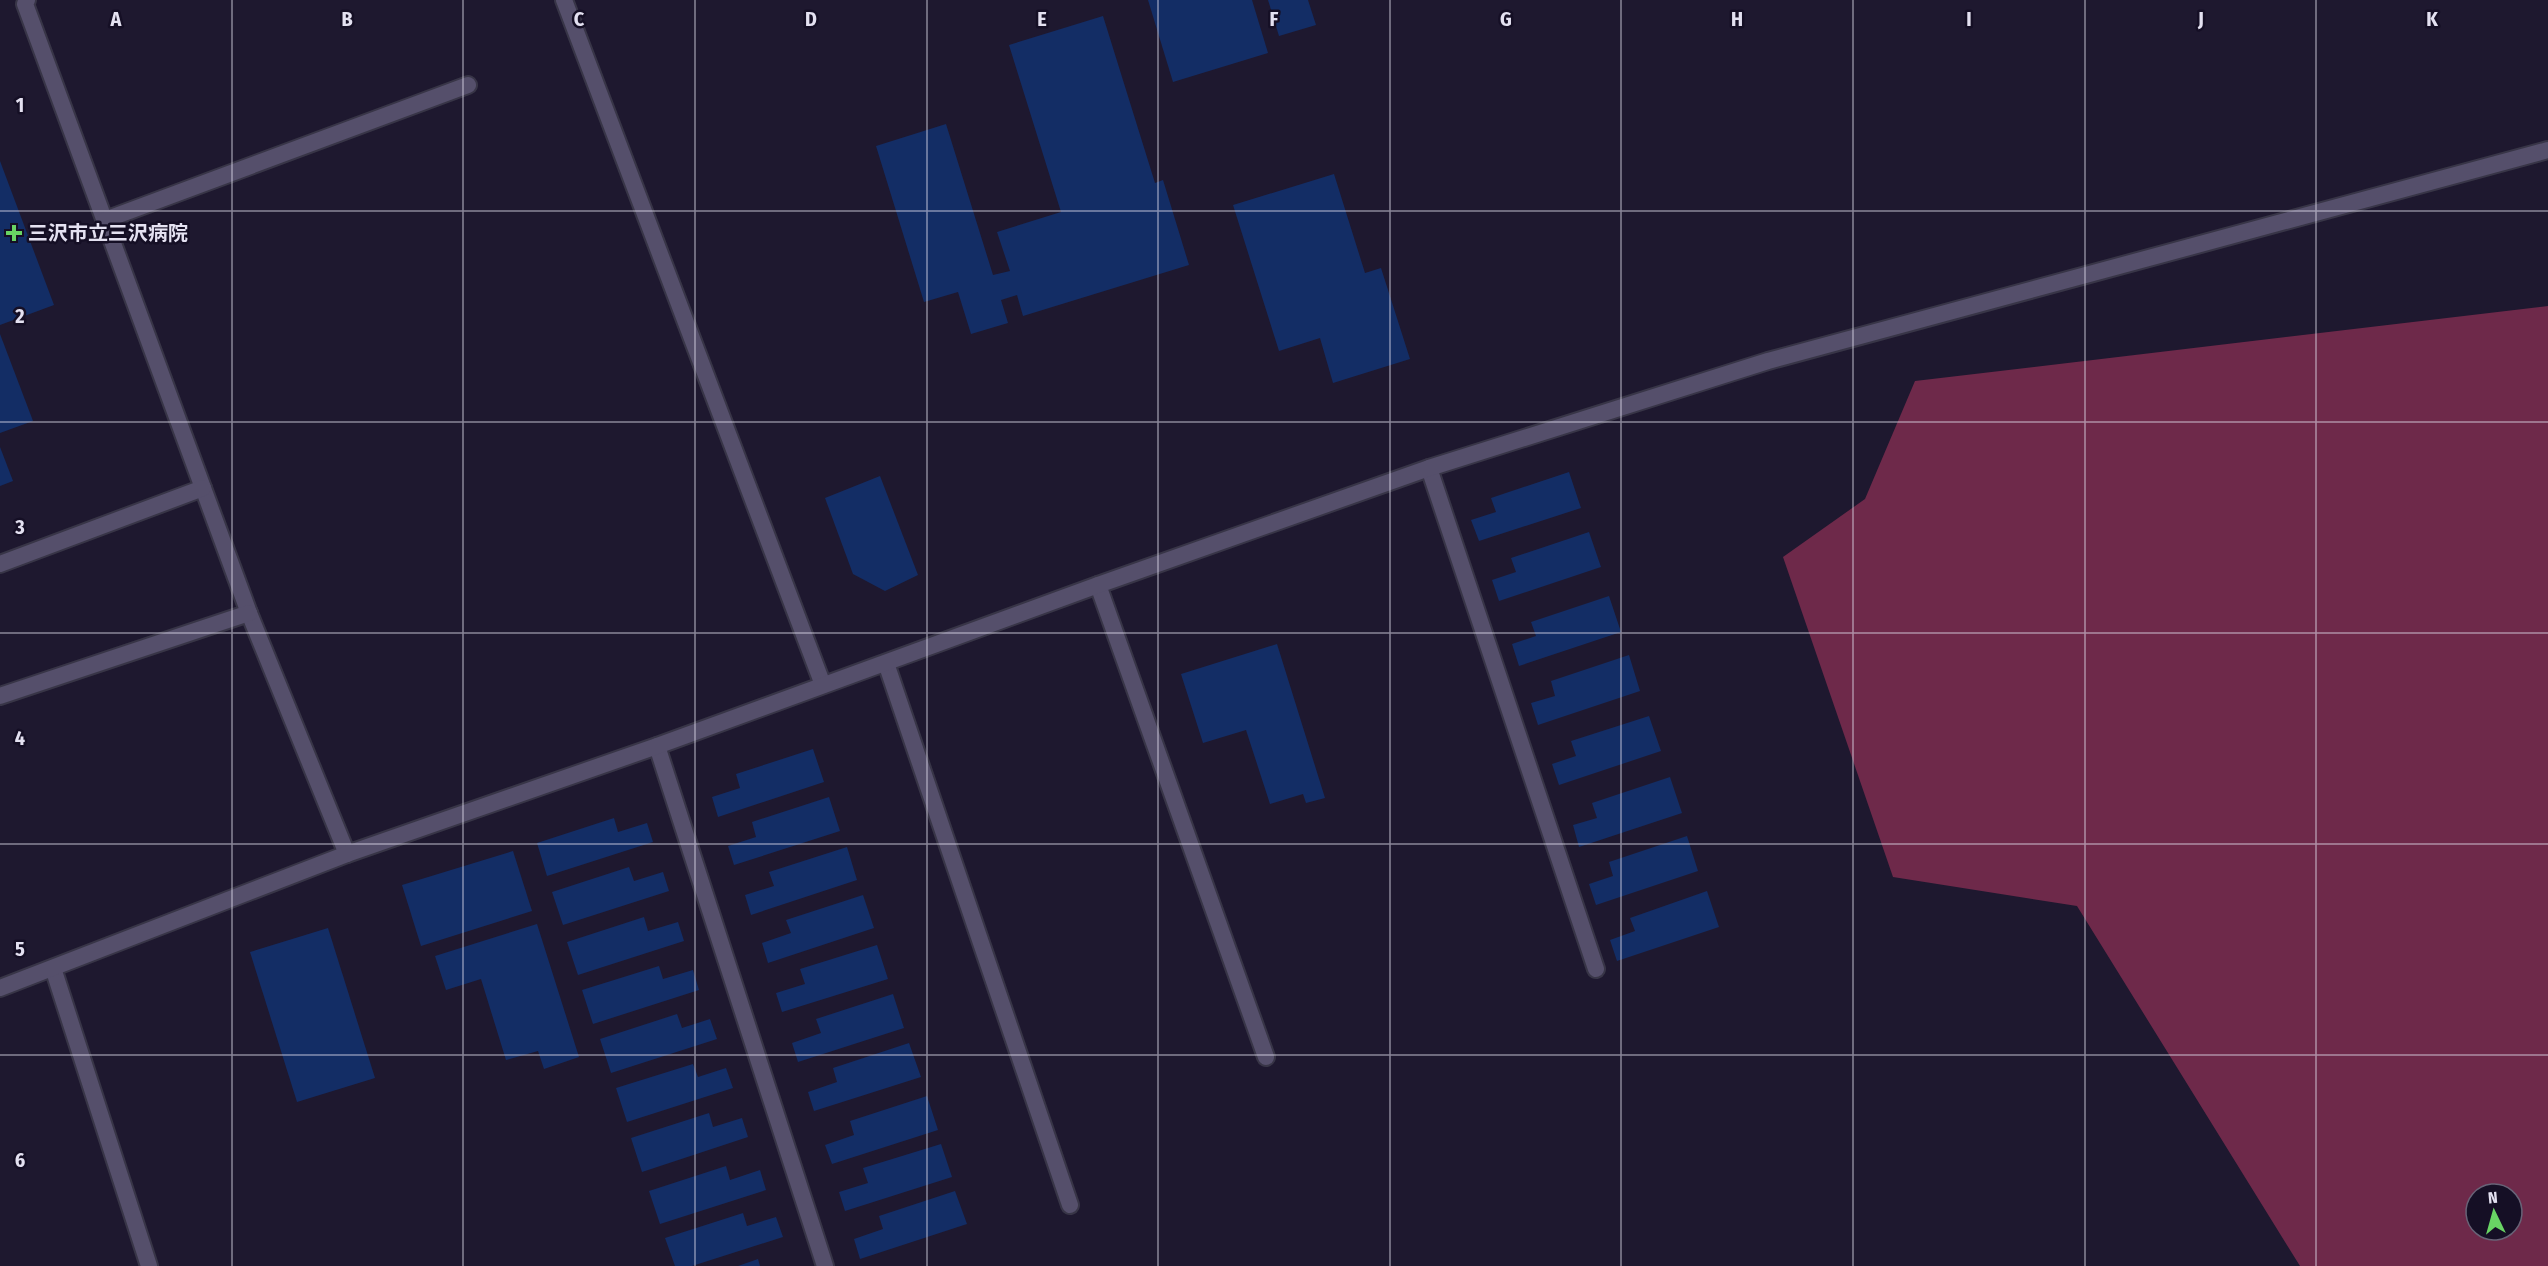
<svg xmlns="http://www.w3.org/2000/svg" width="2548" height="1266" viewBox="0 0 2548 1266" font-family="'Fira Sans Condensed','Noto Sans JP',sans-serif">
  <rect width="100%" height="100%" fill="#1e182f"/>
  <!-- forest -->
  <path fill="#6e294a" fill-rule="evenodd" d="M2548 306V1266H2300L2077 906 1893 877 1783 557 1865 499 1915 381ZM2476 1194H2512V1230H2476Z"/>
  <!-- building -->
  <g fill="#132d65">
    <polygon points="1148,0 1252,0 1268,53 1173,82"/>
    <polygon points="1268,0 1308,0 1316,25 1279,36"/>
    <polygon points="1103,16 1155,183 1163,180 1189,265 1023,316 1017,295 1001,300 1008,323 971,334 958,292 924,302 876,146 946,124 993,275 1010,271 997,232 1061,212 1009,45"/>
    <polygon points="0,161 54,305 0,325"/>
    <polygon points="1334,174 1365,273 1381,268 1410,359 1333,383 1320,338 1279,351 1233,205"/>
    <polygon points="0,334 33,421 0,433"/>
    <polygon points="0,447 13,481 0,486"/>
    <polygon points="1569,472 1581,508 1479,541 1471,520 1496,512 1491,498"/>
    <polygon points="880,476 918,575 885,591 853,574 825,498"/>
    <polygon points="1589,532 1601,567 1499,601 1492,580 1516,572 1511,558"/>
    <polygon points="1609,596 1621,632 1519,666 1512,644 1536,636 1531,622"/>
    <polygon points="1277,644 1325,798 1306,803 1303,794 1270,804 1246,730 1203,743 1181,674"/>
    <polygon points="1629,655 1640,691 1538,725 1531,703 1555,696 1551,681"/>
    <polygon points="1649,716 1661,751 1559,785 1552,764 1576,756 1571,741"/>
    <polygon points="813,749 824,782 718,817 712,797 740,788 736,774"/>
    <polygon points="1670,777 1682,813 1579,847 1573,825 1597,818 1592,803"/>
    <polygon points="829,797 840,831 734,865 728,846 756,837 752,822"/>
    <polygon points="614,818 618,832 647,823 653,842 547,876 537,843"/>
    <polygon points="1687,836 1698,871 1596,905 1589,884 1613,876 1609,862"/>
    <polygon points="847,847 857,880 751,915 745,895 774,886 769,872"/>
    <polygon points="513,851 532,911 421,946 402,885"/>
    <polygon points="629,867 634,881 663,872 669,891 563,925 552,892"/>
    <polygon points="1707,891 1719,927 1617,961 1610,940 1635,931 1630,918"/>
    <polygon points="863,895 874,928 768,963 762,943 791,933 786,920"/>
    <polygon points="644,917 648,931 678,922 684,941 578,975 567,942"/>
    <polygon points="537,924 579,1057 544,1069 538,1051 506,1060 481,979 446,990 435,956"/>
    <polygon points="328,928 375,1078 297,1102 250,952"/>
    <polygon points="877,945 888,979 782,1012 776,993 805,984 800,969"/>
    <polygon points="659,966 663,979 693,970 699,990 593,1024 582,990"/>
    <polygon points="893,994 904,1028 798,1062 792,1043 821,1033 816,1019"/>
    <polygon points="677,1014 682,1028 710,1019 717,1039 611,1073 600,1039"/>
    <polygon points="909,1043 921,1077 814,1111 808,1092 837,1082 833,1068"/>
    <polygon points="693,1064 698,1077 726,1068 733,1088 627,1122 616,1088"/>
    <polygon points="927,1096 938,1130 832,1164 825,1145 854,1135 850,1121"/>
    <polygon points="709,1113 713,1127 742,1118 748,1137 642,1172 631,1138"/>
    <polygon points="941,1144 952,1177 845,1211 839,1192 868,1183 863,1168"/>
    <polygon points="726,1166 730,1180 760,1170 766,1190 660,1224 649,1191"/>
    <polygon points="955,1191 967,1224 860,1259 854,1239 883,1229 879,1216"/>
    <polygon points="743,1213 747,1226 776,1217 783,1237 692,1266 675,1266 665,1238"/>
    <polygon points="758,1259 760,1266 738,1266"/>
  </g>
  <g fill="none" stroke-linecap="round" stroke-linejoin="round">
    <defs>
      <g id="service">
        <polyline points="27,0 25,4 249,613 347,854"/>
        <polyline points="105,220 468,85"/>
        <polyline points="0,564 203,488"/>
        <polyline points="0,696 249,613"/>
      </g>
      <g id="minor">
        <polyline points="1429,468 1596,969"/>
        <polyline points="1098,585 1266,1057"/>
        <polyline points="886,663 1070,1205"/>
        <polyline points="657,746 825,1266"/>
        <polyline points="53,968 149,1266"/>
      </g>
      <g id="tertiary">
        <polyline points="564,0 823,685"/>
        <polyline points="0,988 347,854 657,746 1098,585 1429,468 1768,361 2548,150"/>
      </g>
    </defs>
    <!-- service casing -->
    <use href="#service" stroke="#383547" stroke-width="20"/>
    <!-- minor casing -->
    <use href="#minor" stroke="#383547" stroke-width="20"/>
    <!-- tertiary casing -->
    <use href="#tertiary" stroke="#383547" stroke-width="20"/>
    <!-- service -->
    <use href="#service" stroke="#554f6b" stroke-width="16"/>
    <!-- minor -->
    <use href="#minor" stroke="#554f6b" stroke-width="16"/>
    <!-- tertiary -->
    <use href="#tertiary" stroke="#554f6b" stroke-width="16"/>
  </g>
  <!-- grid -->
  <path fill="none" stroke="#e4e1f1" stroke-width="1.5" stroke-opacity="0.55" d="M232 0V1266M463 0V1266M695 0V1266M927 0V1266M1158 0V1266M1390 0V1266M1621 0V1266M1853 0V1266M2085 0V1266M2316 0V1266M0 211H2548M0 422H2548M0 633H2548M0 844H2548M0 1055H2548"/>
  <!-- markers -->
  <path fill="#69d464" stroke="#150f25" stroke-width="2" d="M11 224h6v6h6v6h-6v6h-6v-6h-6v-6h6z"/>
  <g text-anchor="middle" dominant-baseline="central" stroke-width="5" stroke-linejoin="round" paint-order="stroke">
    <!-- poi labels -->
    <g font-size="20" font-weight="bold" fill="#e4e1f1" stroke="#150f25" text-anchor="start">
      <text x="28" y="233">三沢市立三沢病院</text>
    </g>
  </g>
  <g font-size="20" text-anchor="middle" font-weight="bold" fill="#e4e1f1" stroke="#150f25" stroke-width="5" stroke-linejoin="round" paint-order="stroke">
    <text x="116" y="26">A</text>
    <text x="347" y="26">B</text>
    <text x="579" y="26">C</text>
    <text x="811" y="26">D</text>
    <text x="1042" y="26">E</text>
    <text x="1274" y="26">F</text>
    <text x="1506" y="26">G</text>
    <text x="1737" y="26">H</text>
    <text x="1969" y="26">I</text>
    <text x="2201" y="26">J</text>
    <text x="2432" y="26">K</text>
    <text x="20" y="112">1</text>
    <text x="20" y="323">2</text>
    <text x="20" y="534">3</text>
    <text x="20" y="745">4</text>
    <text x="20" y="956">5</text>
    <text x="20" y="1167">6</text>
  </g>
  <!-- north arrow -->
  <g transform="translate(2494 1212) rotate(355)"><circle r="28" fill="#150f25" stroke="#686377" stroke-width="1.5"/>
  <path d="M0-4.5L10 22L0 15L-10 22Z" fill="#69d464"/>
  <text y="-9" font-size="16" font-weight="bold" text-anchor="middle" fill="#e4e1f1">N</text>
  </g>
</svg>
